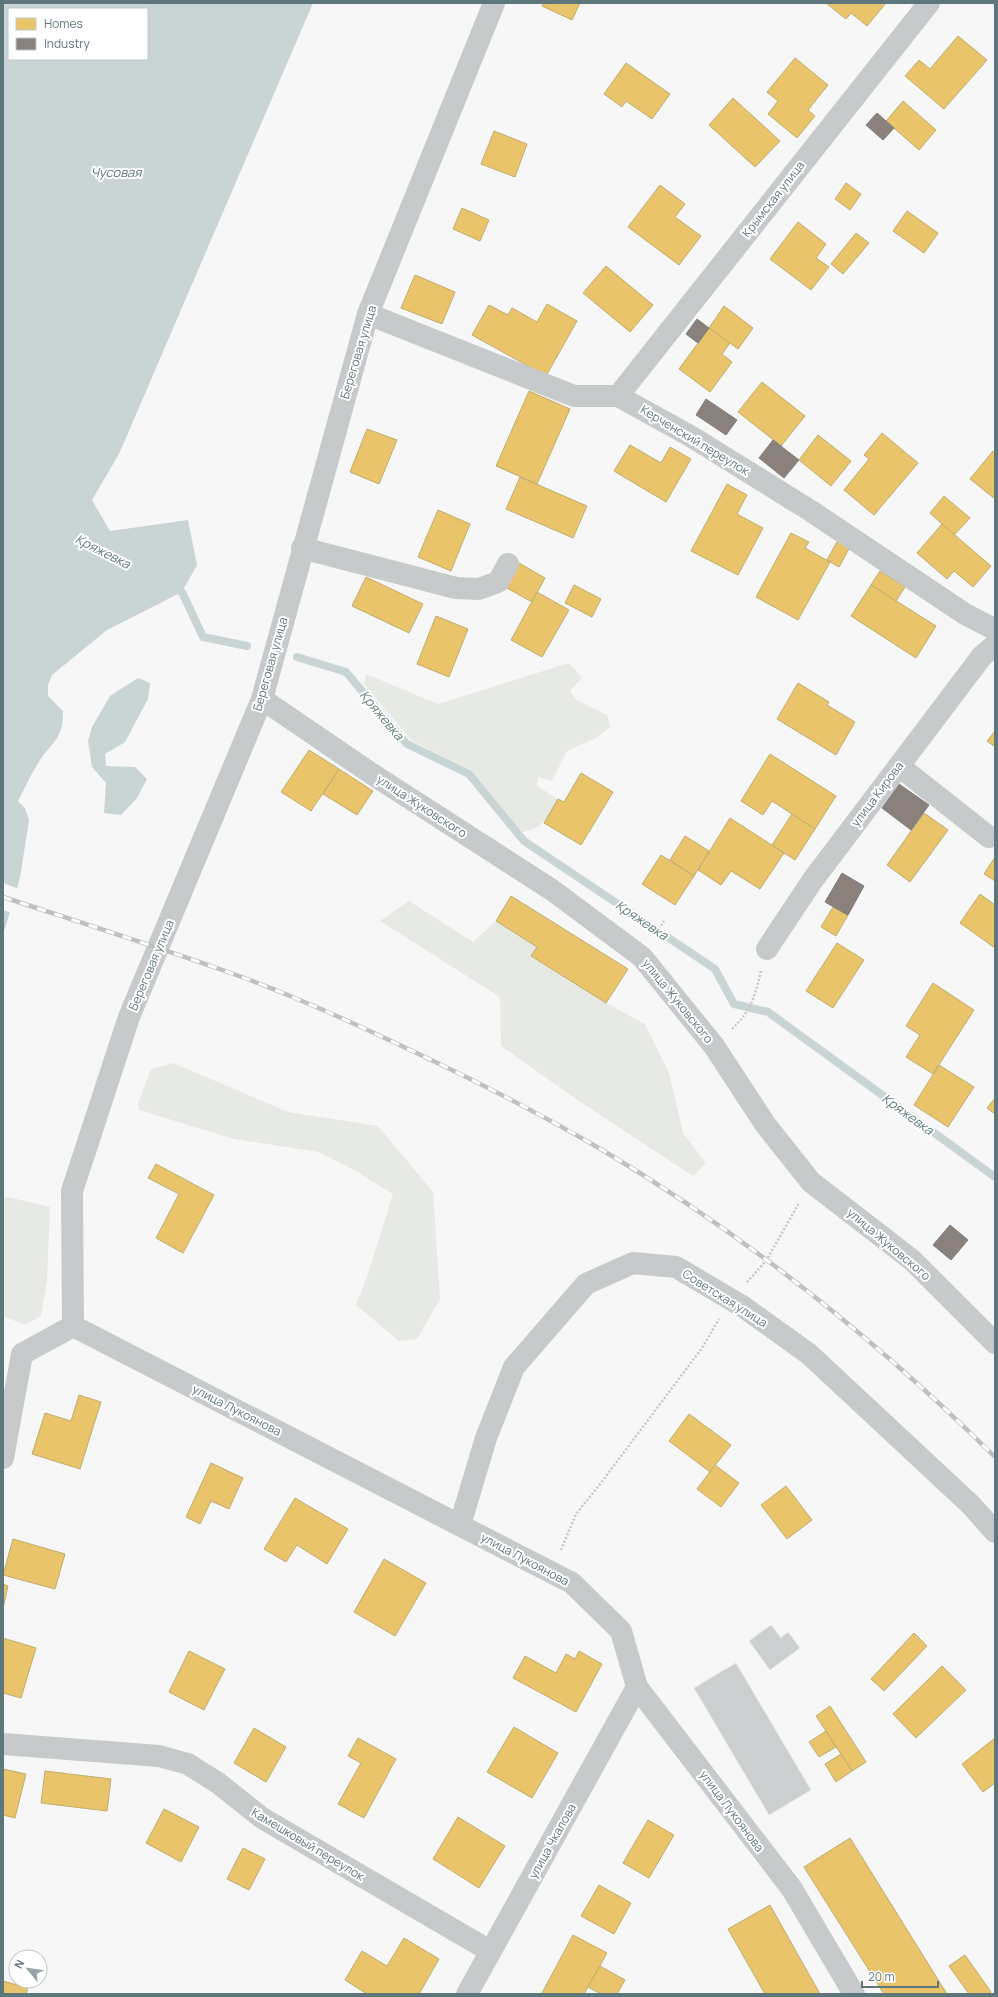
<svg xmlns="http://www.w3.org/2000/svg" width="998" height="1997" viewBox="0 0 998 1997" font-family="Manrope,sans-serif">
  <rect width="100%" height="100%" fill="#f7f7f7"/>
  <!-- green -->
  <g fill="#e7e9e4">
    <path d="M569 663 582 678 570 691 576 700 607 715 610 727 596 738 567 751 552 781 538 777 537 786 558 799C546 818 546 827 522 832L470 770 412 741 364 684 366 674 438 704Z"/>
    <polygon points="409,901 473,942 496,921 537,947 531,956 606,1003 645,1024 669,1073 683,1133 706,1163 693,1176 579,1101 501,1046 500,997 380,921"/>
    <polygon points="173,1063 288,1112 378,1126 433,1192 440,1299 417,1339 399,1341 356,1305 367,1277 393,1194 351,1168 319,1152 234,1139 139,1110 138,1103 151,1069"/>
    <polygon points="8,1197 50,1207 47,1281 41,1316 25,1325 3,1316 3,1199"/>
  </g>
  <!-- water -->
  <g fill="#c9d5d5" fill-rule="evenodd">
    <path d="M3 3H313L119 454 92 500 110 531 188 520 197 565 182 592 107 630 52 675 48 685V696L63 711C63 736 56 739 42 757 33 770 26 786 18 801L25 808 29 820 20 878 3 935ZM9 9H147V59H9Z"/>
    <polygon points="138,678 150,683 148,699 125,742 105,754 106,766 135,767 147,779 137,798 121,815 104,813 106,783 92,767 88,741 92,727 110,696"/>
  </g>
  <!-- pier -->
  <polygon fill="#f7f7f7" points="3,883 19,889 12,913 3,910"/>
  <!-- homes -->
  <g fill="#e9c46a" stroke="#bfad6f">
    <polygon points="543,3 580,3 572,20 542,6"/>
    <polygon points="826,3 886,3 867,26 851,13 846,19"/>
    <polygon points="958,36 987,60 944,109 905,76 919,60 930,69"/>
    <polygon points="795,58 828,85 808,110 815,116 797,138 768,114 778,101 767,92"/>
    <polygon points="626,63 670,94 652,119 626,101 622,107 604,94"/>
    <polygon points="733,98 780,141 755,167 709,125"/>
    <polygon points="903,101 936,130 919,150 886,121"/>
    <polygon points="494,131 527,144 515,177 481,164"/>
    <polygon points="846,183 861,194 850,210 835,199"/>
    <polygon points="660,185 685,204 675,217 701,236 679,265 628,227"/>
    <polygon points="462,208 489,220 480,241 453,229"/>
    <polygon points="907,211 938,233 924,253 893,231"/>
    <polygon points="798,222 826,244 816,258 829,267 811,290 770,259"/>
    <polygon points="856,233 869,243 843,274 831,264"/>
    <polygon points="606,266 653,305 630,332 583,293"/>
    <polygon points="415,275 455,292 442,324 401,308"/>
    <polygon points="547,304 577,321 546,376 472,335 489,305 508,315 512,308 537,322"/>
    <polygon points="724,306 753,328 738,349 709,328"/>
    <polygon points="709,328 730,343 722,354 732,362 710,392 679,369"/>
    <polygon points="762,382 805,416 781,446 738,412"/>
    <polygon points="529,391 570,409 537,484 496,466"/>
    <polygon points="367,429 397,440 379,484 350,472"/>
    <polygon points="882,433 918,463 874,515 844,490 869,459 864,455"/>
    <polygon points="818,435 851,461 831,486 799,460"/>
    <polygon points="630,445 661,463 670,447 691,459 666,502 614,471"/>
    <polygon points="993,451 995,453 995,499 970,479"/>
    <polygon points="520,477 587,506 573,538 506,509"/>
    <polygon points="727,484 747,495 737,514 763,528 738,575 691,551"/>
    <polygon points="944,496 970,518 954,535 930,513"/>
    <polygon points="438,510 470,524 451,571 418,557"/>
    <polygon points="942,524 991,566 973,587 954,571 947,579 917,553"/>
    <polygon points="791,533 809,542 805,548 830,562 798,620 756,597"/>
    <polygon points="838,540 850,547 839,567 827,560"/>
    <polygon points="519,563 545,578 532,602 505,587"/>
    <polygon points="880,571 905,587 896,601 871,585"/>
    <polygon points="366,577 423,604 409,633 352,606"/>
    <polygon points="574,585 601,599 592,617 565,603"/>
    <polygon points="871,585 936,626 916,658 851,616"/>
    <polygon points="537,592 569,610 542,657 511,640"/>
    <polygon points="436,616 468,629 449,677 417,664"/>
    <polygon points="798,683 829,702 827,705 855,722 836,755 777,719"/>
    <polygon points="995,731 995,747 987,741"/>
    <polygon points="309,750 339,769 311,811 281,792"/>
    <polygon points="770,754 836,796 815,829 772,801 763,815 741,801"/>
    <polygon points="339,769 373,791 357,815 323,794"/>
    <polygon points="581,773 613,792 581,845 544,823 558,799 564,802"/>
    <polygon points="924,813 948,830 910,882 887,865"/>
    <polygon points="792,814 815,829 795,860 772,845"/>
    <polygon points="730,818 784,853 760,889 731,871 721,885 698,870"/>
    <polygon points="685,836 709,851 694,876 670,860"/>
    <polygon points="661,855 694,876 675,905 642,884"/>
    <polygon points="995,857 995,881 984,874"/>
    <polygon points="980,894 995,905 995,948 960,923"/>
    <polygon points="511,896 628,969 606,1003 531,956 537,947 496,921"/>
    <polygon points="833,907 848,915 836,936 821,927"/>
    <polygon points="837,943 864,960 833,1008 806,991"/>
    <polygon points="933,983 974,1010 933,1074 906,1057 920,1035 906,1026"/>
    <polygon points="939,1065 974,1087 948,1127 914,1105"/>
    <polygon points="995,1098 995,1114 987,1108"/>
    <polygon points="156,1164 214,1195 183,1253 156,1238 179,1194 148,1178"/>
    <polygon points="79,1395 101,1402 80,1469 32,1454 45,1413 71,1421"/>
    <polygon points="689,1414 731,1445 710,1472 669,1441"/>
    <polygon points="211,1463 243,1478 229,1509 211,1501 200,1524 186,1517"/>
    <polygon points="715,1465 739,1483 721,1507 697,1489"/>
    <polygon points="786,1486 812,1520 787,1539 761,1505"/>
    <polygon points="295,1498 348,1529 327,1564 297,1545 286,1562 264,1549"/>
    <polygon points="13,1539 65,1554 55,1589 3,1575"/>
    <polygon points="384,1559 426,1583 395,1636 354,1612"/>
    <polygon points="3,1584 8,1586 3,1608"/>
    <polygon points="914,1633 927,1646 884,1691 871,1679"/>
    <polygon points="3,1638 36,1648 21,1698 3,1693"/>
    <polygon points="189,1651 225,1669 204,1710 169,1692"/>
    <polygon points="579,1651 602,1664 576,1712 513,1678 525,1656 556,1673 566,1654 575,1659"/>
    <polygon points="942,1666 966,1690 916,1738 893,1714"/>
    <polygon points="830,1706 866,1762 852,1771 816,1716"/>
    <polygon points="514,1727 558,1753 532,1798 487,1772"/>
    <polygon points="254,1728 286,1747 266,1782 234,1763"/>
    <polygon points="826,1731 836,1747 819,1757 809,1742"/>
    <polygon points="358,1738 396,1759 364,1818 338,1804 361,1763 348,1756"/>
    <polygon points="995,1738 995,1783 983,1792 962,1764"/>
    <polygon points="841,1754 852,1771 836,1782 825,1764"/>
    <polygon points="3,1769 26,1774 15,1818 3,1815"/>
    <polygon points="45,1771 111,1779 107,1811 41,1803"/>
    <polygon points="164,1809 199,1827 181,1862 146,1843"/>
    <polygon points="458,1817 505,1846 479,1888 433,1859"/>
    <polygon points="648,1820 674,1835 649,1878 623,1863"/>
    <polygon points="850,1838 947,1994 884,1994 804,1867"/>
    <polygon points="243,1848 265,1859 249,1890 227,1879"/>
    <polygon points="599,1885 631,1903 614,1934 581,1916"/>
    <polygon points="770,1905 820,1994 765,1994 728,1929"/>
    <polygon points="573,1935 607,1953 584,1994 545,1994 542,1993"/>
    <polygon points="404,1938 439,1959 419,1994 367,1994 345,1980 362,1951 387,1966"/>
    <polygon points="965,1955 991,1992 989,1994 969,1994 949,1966"/>
    <polygon points="600,1966 625,1980 617,1994 601,1994 588,1987"/>
    <polygon points="3,1981 28,1988 26,1994 3,1994"/>
  </g>
  <!-- industry -->
  <g fill="#8a817c" stroke="#7d7e7c">
    <polygon points="877,113 894,128 883,140 866,125"/>
    <polygon points="697,319 709,328 698,343 686,334"/>
    <polygon points="706,399 737,420 726,435 696,415"/>
    <polygon points="773,440 799,460 784,478 759,458"/>
    <polygon points="899,784 929,805 911,830 882,808"/>
    <polygon points="842,873 864,886 848,915 825,902"/>
    <polygon points="950,1225 968,1240 951,1260 933,1245"/>
  </g>
  <g fill="none" stroke-linecap="round" stroke-linejoin="round">
    <!-- stream -->
    <g stroke="#c9d5d5" stroke-width="8">
      <polyline points="173,587 182,592 203,637 247,646"/>
      <polyline points="297,657 346,672 407,744 469,774 524,841 715,969 734,1004 768,1012 995,1177"/>
    </g>
  </g>
  <!-- building -->
  <g fill="#cccfcf" stroke="#e6e6e6">
    <polygon points="771,1625 781,1638 788,1632 800,1648 770,1670 749,1641"/>
    <polygon points="736,1663 811,1790 769,1815 694,1688"/>
  </g>
  <g fill="none" stroke-linecap="round" stroke-linejoin="round">
    <!-- path -->
    <g stroke="#c6c7c8" stroke-width="2.5" stroke-dasharray="2 2" stroke-linecap="butt">
      <polyline points="655,936 664,921"/>
      <path d="M732 1029C751 1011 755 996 761 971"/>
      <polyline points="747,1282 766,1261 799,1203"/>
      <polyline points="561,1550 576,1514 601,1483 702,1348 719,1319"/>
    </g>
    <!-- minor -->
    <g stroke="#c7cacb" stroke-width="22">
      <polyline points="368,314 574,396 618,396 692,437 811,511 965,614 990,627 995,627"/>
      <polyline points="618,396 929,3"/>
      <polyline points="302,548 456,588 479,589 498,582 508,564"/>
      <polyline points="262,699 372,774 552,890 642,957 714,1046 765,1124 811,1182 912,1260 995,1343"/>
      <polyline points="899,766 989,837"/>
      <polyline points="767,949 812,881 982,656 995,645"/>
      <polyline points="73,1326 72,1191 129,1017 262,699 368,314 494,3"/>
      <polyline points="73,1326 572,1583 621,1631 637,1687 792,1889 854,1994"/>
      <polyline points="3,1458 22,1354 73,1326"/>
      <polyline points="460,1525 486,1438 514,1367 586,1284 633,1263 676,1267 742,1306 809,1354 971,1505 995,1532"/>
      <polyline points="3,1744 159,1756 188,1764 218,1783 262,1818 490,1951"/>
      <polyline points="467,1994 637,1687"/>
    </g>
    <defs>
      <path id="rail" d="M3 897C82 923 161 948 239 976 302 999 364 1028 425 1057 486 1086 546 1117 604 1151 746 1236 878 1341 995 1457"/>
    </defs>
    <!-- rail casing -->
    <use href="#rail" stroke="#bec1c1" stroke-width="4.5"/>
    <!-- rail -->
    <use href="#rail" stroke="#fff" stroke-width="3" stroke-dasharray="9" stroke-linecap="butt"/>
  </g>
  <g text-anchor="middle" dominant-baseline="central" stroke-width="4" stroke-linejoin="round" paint-order="stroke">
    <!-- street labels -->
    <g font-size="12" fill="#5e777b" stroke="#fff">
      <text transform="translate(773 199) rotate(-52)">Крымская улица</text>
      <text transform="translate(358 352) rotate(-73)">Береговая улица</text>
      <text transform="translate(695 440) rotate(31)">Керченский переулок</text>
      <text transform="translate(270 664) rotate(-74)">Береговая улица</text>
      <text transform="translate(877 794) rotate(-53)">улица Кирова</text>
      <text transform="translate(422 806) rotate(33)">улица Жуковского</text>
      <text transform="translate(151 965) rotate(-67)">Береговая улица</text>
      <text transform="translate(678 1001) rotate(51)">улица Жуковского</text>
      <text transform="translate(889 1244) rotate(40)">улица Жуковского</text>
      <text transform="translate(725 1298) rotate(32)">Советская улица</text>
      <text transform="translate(237 1410) rotate(27)">улица Лукоянова</text>
      <text transform="translate(525 1559) rotate(28)">улица Лукоянова</text>
      <text transform="translate(732 1811) rotate(53)">улица Лукоянова</text>
      <text transform="translate(552 1841) rotate(-61)">улица Чкалова</text>
      <text transform="translate(308 1844) rotate(31)">Камешковый переулок</text>
    </g>
    <!-- water labels -->
    <g font-size="13" font-style="italic" fill="#5e7c7b" stroke="#fff">
      <text x="116" y="172">Чусовая</text>
      <text transform="translate(103 551) rotate(27)">Кряжевка</text>
      <text transform="translate(382 715) rotate(50)">Кряжевка</text>
      <text transform="translate(642 920) rotate(34)">Кряжевка</text>
      <text transform="translate(908 1114) rotate(36)">Кряжевка</text>
    </g>
  </g>
  <!-- border -->
  <rect width="998" height="1997" fill="none" stroke="#5e777b" stroke-width="8"/>
  <!-- legend -->
  <rect x="8" y="8" width="140" height="52" fill="#ffffff" stroke="#bfc9ca"/>
  <rect x="16" y="18" width="20" height="12" fill="#e9c46a" stroke="#bfc9ca"/>
  <text x="44" y="28" font-size="12" fill="#5e777b">Homes</text>
  <rect x="16" y="38" width="20" height="12" fill="#8a817c" stroke="#bfc9ca"/>
  <text x="44" y="48" font-size="12" fill="#5e777b">Industry</text>
  <!-- north arrow -->
  <g transform="translate(28 1969) rotate(299)"><circle r="19" fill="#ffffff" stroke="#bfc9ca"/>
  <path d="M0-3L7 15L0 10L-7 15Z" fill="#94a4a6"/>
  <text y="-6" font-size="11" font-weight="bold" text-anchor="middle" fill="#5e777b">N</text>
  </g>
  <!-- scale -->
  <path d="M862 1981v6h76v-6" fill="none" stroke="#5e777b" stroke-width="2"/>
  <text x="868" y="1981" font-size="12" fill="#5e777b" stroke="#ffffff" stroke-width="3" paint-order="stroke">20 m</text>
</svg>
